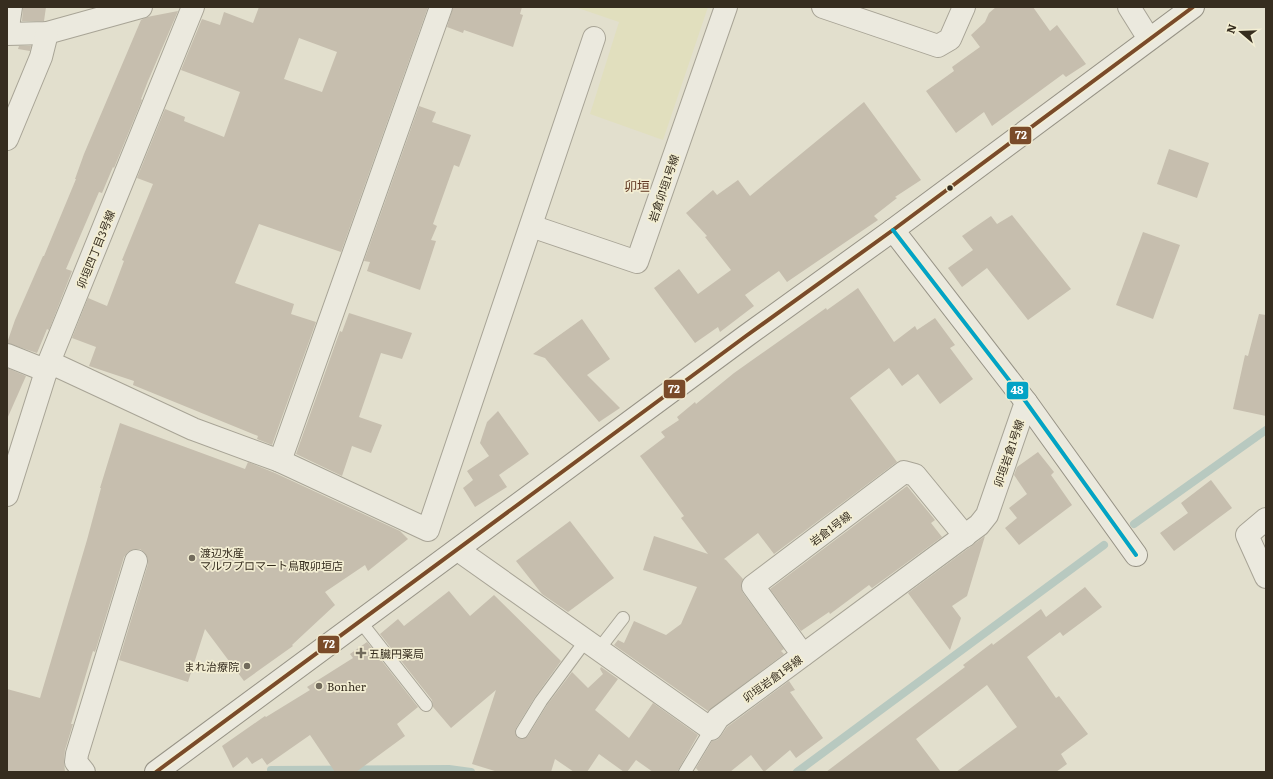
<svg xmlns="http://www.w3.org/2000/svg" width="1273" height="779" viewBox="0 0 1273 779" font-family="Literata,'Noto Sans JP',serif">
  <rect width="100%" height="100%" fill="#e2dfcd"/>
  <!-- farmland -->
  <polygon fill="#e1dfbe" points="575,7 708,7 663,140 590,114 619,22"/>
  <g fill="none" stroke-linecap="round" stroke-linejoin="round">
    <!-- stream -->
    <g stroke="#b8c9c0" stroke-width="8">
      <polyline points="1134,524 1266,430"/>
      <polyline points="271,770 449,769 471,772"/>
      <polyline points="797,772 1104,545"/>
    </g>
  </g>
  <!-- building -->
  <g fill="#c6beae" fill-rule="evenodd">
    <polygon points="23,7 46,7 44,21 22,21"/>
    <path d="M259 7H428L341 252 259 224 235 283 294 304 291 314 316 322 272 445 257 439 258 436 133 385 134 381 89 366 96 347 72 338 88 298 107 306 124 261 122 260 153 184 137 178 165 109 185 117 184 121 224 137 240 92 181 70 202 19 220 25 224 12 253 23ZM299 38 337 52 322 92 284 79Z"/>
    <polygon points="453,7 522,7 520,14 523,15 513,47 464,30 463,33 447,27"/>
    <polygon points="996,7 1033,7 1050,31 1057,25 1086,64 1066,77 1063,74 992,126 984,112 956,133 926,91 954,71 952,67 980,47 971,35 985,22 989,13"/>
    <polygon points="178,11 148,81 141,99 142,100 114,168 113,167 102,193 99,192 66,269 72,271 49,330 47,329 37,353 7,343 15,320 43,256 44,256 76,179 75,179 84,154 141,20 147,17"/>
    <polygon points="19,46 31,46 30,51 18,49"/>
    <polygon points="864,102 921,180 895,197 897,198 874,216 878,220 787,282 779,271 745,295 754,306 720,332 718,327 695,343 654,288 679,269 698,294 731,270 705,237 707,236 686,213 713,190 717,195 738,180 750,196"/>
    <polygon points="419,106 436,112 432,122 471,135 459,167 454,165 433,224 437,226 431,240 436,241 420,290 367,271 370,262 364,261"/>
    <polygon points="1169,149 1209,163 1197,198 1157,184"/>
    <polygon points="1012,215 1071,289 1028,320 987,268 962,287 948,268 973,250 962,236 991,216 997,224"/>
    <polygon points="1143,232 1180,245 1153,319 1116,305"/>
    <polygon points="858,288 894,342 915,326 917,330 935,318 955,345 950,348 973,379 940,404 918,374 902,386 889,368 850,398 897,462 774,554 758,533 724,559 726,560 743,579 741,587 743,593 784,649 781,651 784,654 708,711 614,645 618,640 624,643 634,621 666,635 681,624 697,587 643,570 654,536 708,554 681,518 684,516 640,456 665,437 661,432 679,420 677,417 695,402 696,404 734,373 826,308 827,310"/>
    <polygon points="349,313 412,333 402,359 381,353 359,417 382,425 371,453 352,446 342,476 296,454 340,331 342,332"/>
    <polygon points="1259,314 1266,315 1266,416 1233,409 1245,355 1248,356"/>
    <polygon points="582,319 610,359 587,375 620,408 599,422 545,358 533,354"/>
    <polygon points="7,368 26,376 7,419"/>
    <polygon points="498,411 529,454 499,475 507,487 475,507 463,488 473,480 467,471 489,456 480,443 487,422"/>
    <polygon points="120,423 245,469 248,462 275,473 400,531 408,539 368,571 365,565 325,592 335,605 292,645 293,646 244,681 205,629 188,682 119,660 148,564 148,559 145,553 140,549 134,549 128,552 124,557 95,652 93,651 71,724 73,724 65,750 64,760 65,772 7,772 7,689 40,698 87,540 101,488 100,488"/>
    <polygon points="1038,452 1054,472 1051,475 1072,505 1019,545 1005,528 1017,518 1009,508 1027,494 1014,475 1017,467"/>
    <polygon points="1211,480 1232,508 1174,551 1160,533 1188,513 1181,503"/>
    <polygon points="907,486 935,520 931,523 942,537 872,588 869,585 830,614 829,612 801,631 770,589"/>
    <polygon points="570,521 614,578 568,612 542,594 516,561"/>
    <polygon points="985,536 967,596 952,606 961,618 950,650 908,593"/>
    <polygon points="1085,587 1102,607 1063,636 1060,632 1027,657 1056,698 1059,696 1088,734 1061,754 1067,764 1056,772 956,772 1017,727 987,685 916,739 941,772 826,772 965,667 963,665 992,643 993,645 1041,609 1046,617"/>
    <polygon points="449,591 470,616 494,595 561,661 535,697 516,728 515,732 518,738 522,739 528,736 547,705 572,672 588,688 603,674 600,669 601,667 618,679 595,710 629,738 653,703 698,735 677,772 653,772 636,760 627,772 624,772 599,754 587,772 574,772 555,759 551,772 498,772 472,764 496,690 451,728 433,707 432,700 380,634 398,619 404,626"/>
    <polygon points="367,642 418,707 397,724 405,736 356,772 335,772 310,735 267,765 262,758 252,764 247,757 233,768 222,746 265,716 266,717 310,690 307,687 353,658 350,654"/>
    <polygon points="789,681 795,690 790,692 823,738 796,758 790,750 764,772 751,755 730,772 699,772 696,768 712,741 717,740 721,736 727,727"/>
  </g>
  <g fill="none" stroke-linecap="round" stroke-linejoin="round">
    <defs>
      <g id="lane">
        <polyline points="360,621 426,705"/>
        <polyline points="599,649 623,618"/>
        <polyline points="522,732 541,701 586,640"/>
        <polyline points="685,772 711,729"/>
      </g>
      <g id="street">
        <polyline points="11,7 7,34 47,33 141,7"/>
        <polyline points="823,7 938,46 950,39 964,7"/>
        <polyline points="1129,7 1149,39"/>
        <polyline points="7,139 41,57 47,33"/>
        <polyline points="531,226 637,262 726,7"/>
        <polyline points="7,355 47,371"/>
        <polyline points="49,362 193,429 280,461 428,530 594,38"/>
        <polyline points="280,461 441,7"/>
        <polyline points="7,495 49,362 193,7"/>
        <polyline points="1266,519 1247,535 1266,577"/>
        <polyline points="458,550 711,729 718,718 979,525 987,515 1026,402"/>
        <polyline points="803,655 753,586 904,472 915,475 965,536"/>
        <polyline points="84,772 76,762 77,754 136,561"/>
      </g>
      <g id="secondary">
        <polyline points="893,230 1026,402 1136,555"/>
        <polyline points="156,772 746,336 893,230 1193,7"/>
      </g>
    </defs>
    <!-- lane casing -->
    <use href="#lane" stroke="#a8a496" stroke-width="14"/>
    <!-- street casing -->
    <use href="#street" stroke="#a8a496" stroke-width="24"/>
    <!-- secondary casing -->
    <use href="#secondary" stroke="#979386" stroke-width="24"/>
    <!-- lane -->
    <use href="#lane" stroke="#ebe9de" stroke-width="12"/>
    <!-- street -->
    <use href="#street" stroke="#ebe9de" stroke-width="22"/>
    <!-- secondary -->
    <use href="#secondary" stroke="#ebe9de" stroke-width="22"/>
    <defs>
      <polyline id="bus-1" points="156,772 746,336 893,230 1193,7"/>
      <polyline id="bus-2" points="893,230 1026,402 1136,555"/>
    </defs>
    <!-- bus-1 casing -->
    <use href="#bus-1" stroke="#f3eed3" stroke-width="7"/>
    <!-- bus-2 casing -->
    <use href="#bus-2" stroke="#f3eed3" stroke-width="7"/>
    <!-- bus-1 -->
    <use href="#bus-1" stroke="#7a4b2a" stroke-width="4"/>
    <!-- bus-2 -->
    <use href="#bus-2" stroke="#03a3c5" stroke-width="4"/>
  </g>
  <!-- markers -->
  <circle fill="#362d1f" stroke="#f3eed3" stroke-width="1.5" cx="950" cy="188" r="3.5"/>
  <g fill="#726b5c" stroke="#f3eed3" stroke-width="1.5">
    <circle cx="192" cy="558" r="4"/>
    <path d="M359 647h4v4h4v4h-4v4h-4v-4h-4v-4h4z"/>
    <circle cx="247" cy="666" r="4"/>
    <circle cx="319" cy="686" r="4"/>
  </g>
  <g text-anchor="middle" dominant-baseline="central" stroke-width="3.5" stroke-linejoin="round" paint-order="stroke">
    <!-- street labels -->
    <g font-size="11" fill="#362d1f" stroke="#f3eed3">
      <text transform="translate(663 188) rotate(-71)">岩倉卯垣1号線</text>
      <text transform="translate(95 249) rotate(-68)">卯垣四丁目3号線</text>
      <text transform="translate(1008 453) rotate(-71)">卯垣岩倉1号線</text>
      <text transform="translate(830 528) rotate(-37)">岩倉1号線</text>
      <text transform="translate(772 678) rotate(-36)">卯垣岩倉1号線</text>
    </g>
    <!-- poi labels -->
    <g font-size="11" fill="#362d1f" stroke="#f3eed3" text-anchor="start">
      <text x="200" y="552">渡辺水産<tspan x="200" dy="13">マルワプロマート鳥取卯垣店</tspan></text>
      <text x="369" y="653">五臓円薬局</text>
      <text x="239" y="666" text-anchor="end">まれ治療院</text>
      <text x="327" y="686">Bonher</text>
    </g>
    <!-- quarter labels -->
    <g font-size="13" fill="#603621" stroke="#f3eed3">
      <text x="637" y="185">卯垣</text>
    </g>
  </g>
  <g stroke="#f3eed3" stroke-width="1.5">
    <rect x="1009" y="126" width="23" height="19" rx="4" fill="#7a4b2a"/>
    <rect x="663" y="379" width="23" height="20" rx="4" fill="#7a4b2a"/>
    <rect x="1006" y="381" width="23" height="19" rx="4" fill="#03a3c5"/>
    <rect x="317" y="635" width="23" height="19" rx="4" fill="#7a4b2a"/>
  </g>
  <g font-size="11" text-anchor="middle" font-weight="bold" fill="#fff">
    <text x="1021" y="139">72</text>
    <text x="674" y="393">72</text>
    <text x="1017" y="394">48</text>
    <text x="329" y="648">72</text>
  </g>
  <!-- border -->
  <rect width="1273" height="779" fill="none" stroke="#362d1f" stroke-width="16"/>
  <!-- north arrow -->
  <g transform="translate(1241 32) rotate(289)" stroke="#f3eed3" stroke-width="3" paint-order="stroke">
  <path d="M0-3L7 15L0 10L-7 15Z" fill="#362d1f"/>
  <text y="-6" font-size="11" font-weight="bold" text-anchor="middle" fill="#362d1f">N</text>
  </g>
</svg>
